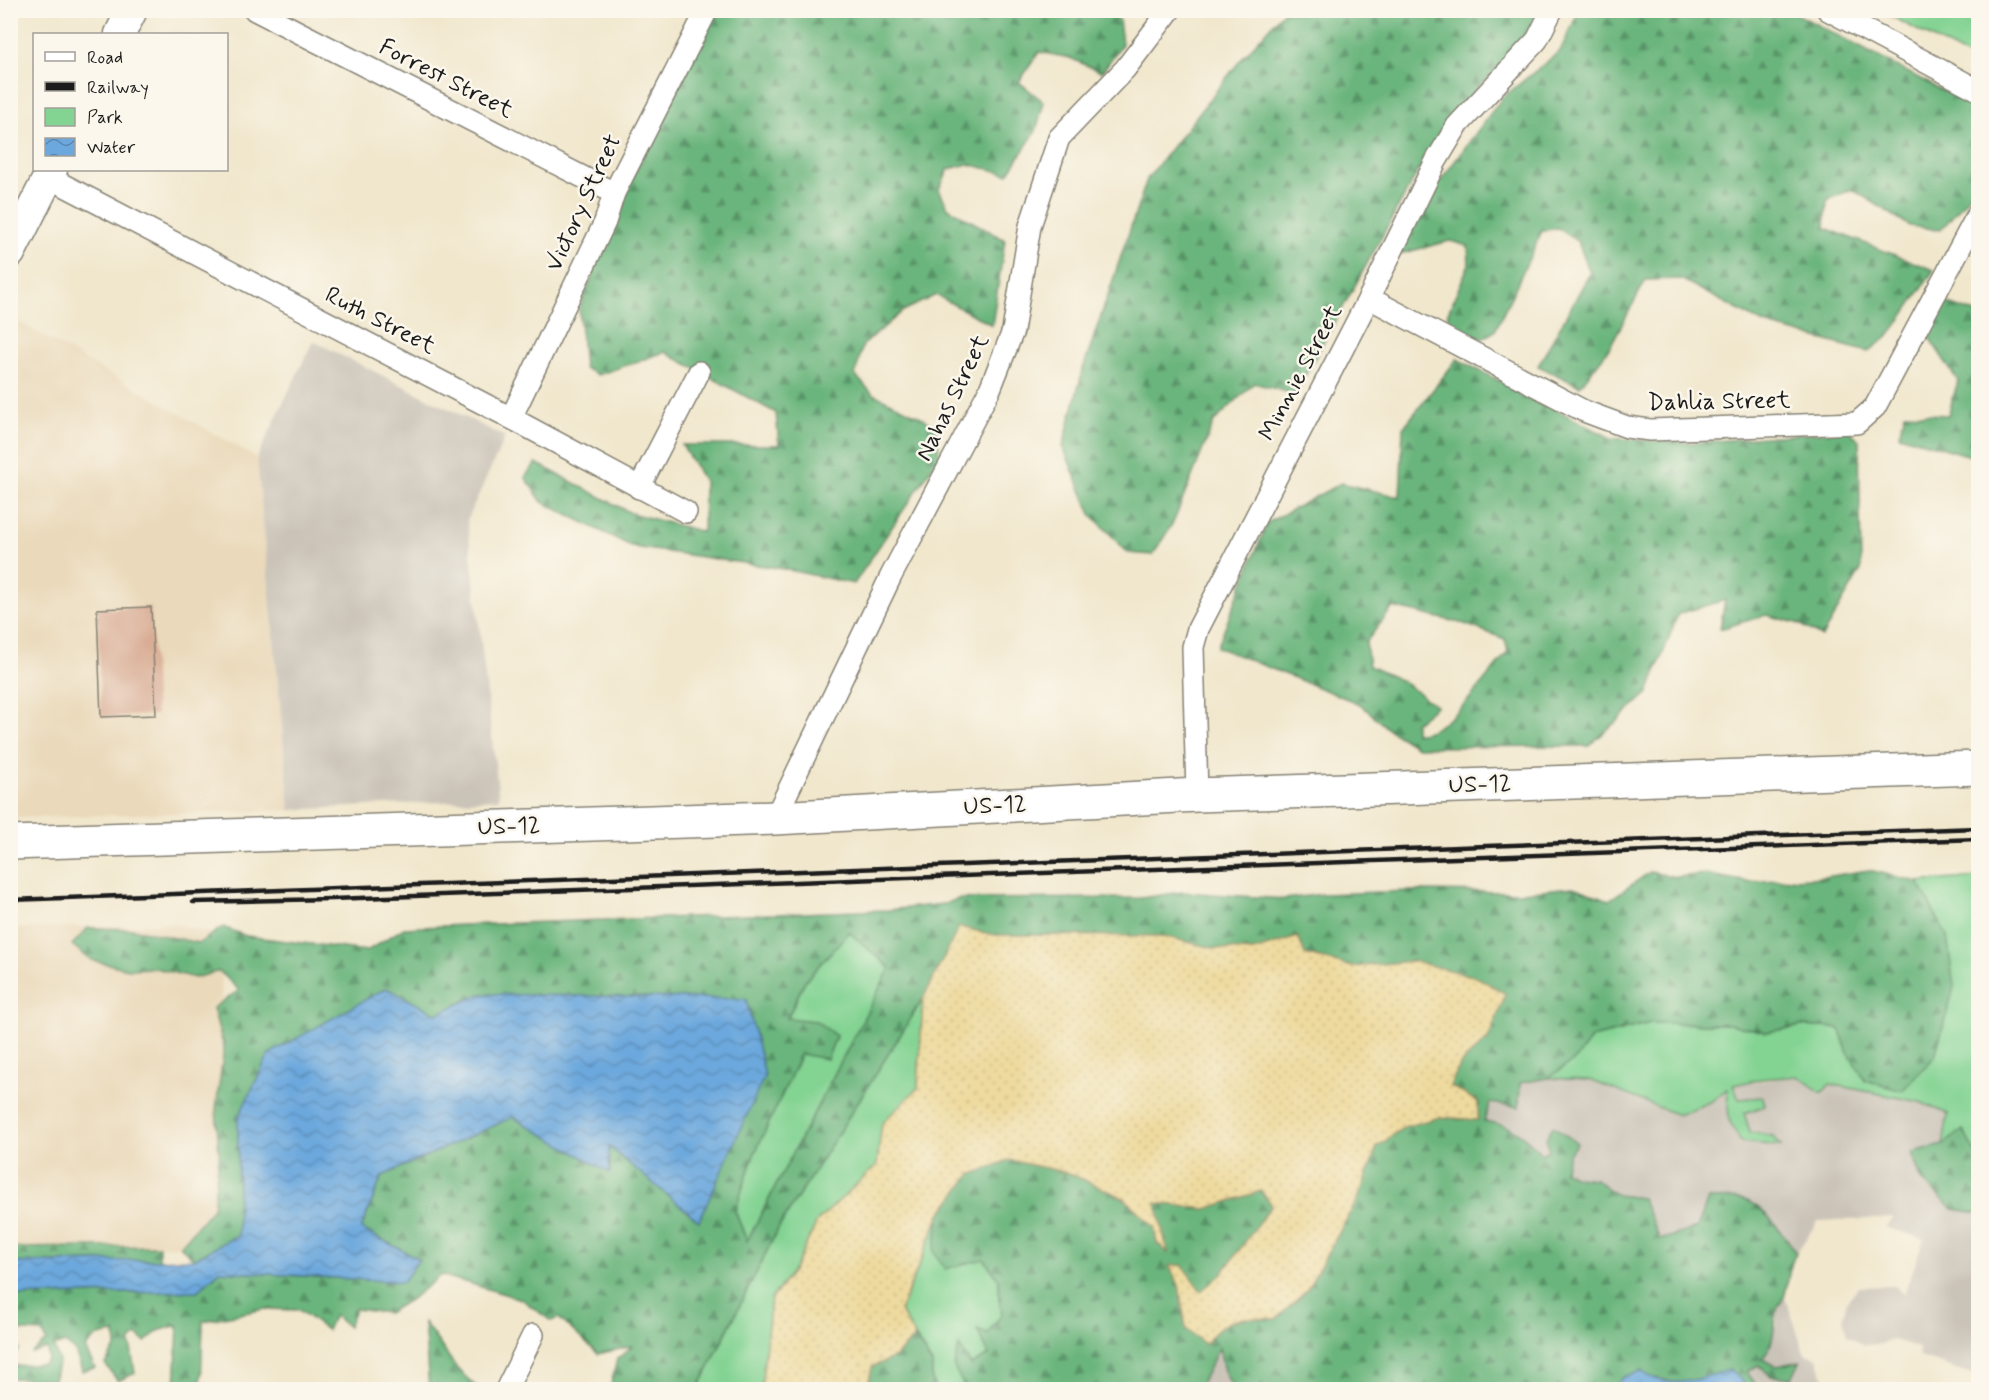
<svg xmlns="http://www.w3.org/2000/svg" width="1989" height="1400" viewBox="0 0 1989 1400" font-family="Mynerve,sans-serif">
  <defs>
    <pattern id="forest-firs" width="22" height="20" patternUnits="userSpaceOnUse" patternTransform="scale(1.5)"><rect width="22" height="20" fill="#6ab57d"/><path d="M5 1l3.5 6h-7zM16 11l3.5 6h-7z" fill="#569266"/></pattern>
    <pattern id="sand-dots" width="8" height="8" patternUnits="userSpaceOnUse" patternTransform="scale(1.5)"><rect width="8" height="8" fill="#eeda9e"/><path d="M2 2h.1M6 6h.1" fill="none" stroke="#ccba88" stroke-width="1.8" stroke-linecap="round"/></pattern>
    <pattern id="water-waves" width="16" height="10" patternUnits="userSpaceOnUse" patternTransform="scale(1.5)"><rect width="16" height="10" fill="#6ca8dd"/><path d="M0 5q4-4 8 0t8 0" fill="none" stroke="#5888b2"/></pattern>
  </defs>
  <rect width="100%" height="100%" fill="#fbf7ec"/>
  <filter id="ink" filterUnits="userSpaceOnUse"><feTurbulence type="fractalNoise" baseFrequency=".0167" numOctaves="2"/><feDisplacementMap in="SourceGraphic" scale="12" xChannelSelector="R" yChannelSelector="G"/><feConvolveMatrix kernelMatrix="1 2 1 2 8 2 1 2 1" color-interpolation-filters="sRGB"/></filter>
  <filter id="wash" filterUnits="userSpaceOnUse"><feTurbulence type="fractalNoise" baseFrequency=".008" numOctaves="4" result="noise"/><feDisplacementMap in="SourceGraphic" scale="24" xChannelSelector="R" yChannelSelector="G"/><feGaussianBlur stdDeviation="1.35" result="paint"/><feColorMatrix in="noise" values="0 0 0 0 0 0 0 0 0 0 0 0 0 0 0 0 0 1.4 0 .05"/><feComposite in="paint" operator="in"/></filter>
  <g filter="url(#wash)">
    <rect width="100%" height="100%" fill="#f1e7cd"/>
    <!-- built -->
    <g fill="#ead9ba">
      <polygon points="10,317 257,458 290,810 11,818"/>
      <polygon points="174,924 222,936 220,1234 180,1246 11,1248 10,929"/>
    </g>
    <!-- industrial -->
    <g fill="#cac3b8">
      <polygon points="313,341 505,437 467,520 499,799 290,810 257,458"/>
      <polygon points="1798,1076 1821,1093 1830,1083 1920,1102 1948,1115 1943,1145 1912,1152 1952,1208 1978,1213 1978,1376 1920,1357 1919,1348 1891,1339 1881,1344 1864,1345 1847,1336 1843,1317 1847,1301 1858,1287 1895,1286 1904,1295 1924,1239 1885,1227 1894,1218 1818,1221 1796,1253 1784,1233 1697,1228 1660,1240 1642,1198 1617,1195 1595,1179 1575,1177 1564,1170 1569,1154 1549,1150 1543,1154 1521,1133 1505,1124 1484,1121 1490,1102 1520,1083 1548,1078 1590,1080 1639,1101 1712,1101 1727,1088 1729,1120 1741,1142 1780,1146 1773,1136 1750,1132 1733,1085"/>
      <polygon points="1785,1297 1805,1354 1817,1358 1828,1389 1759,1389 1747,1372 1758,1365 1771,1376 1792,1377 1799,1361 1777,1366 1762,1359 1777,1324 1777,1309"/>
      <polygon points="1219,1347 1224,1371 1233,1389 1194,1390 1202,1382"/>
    </g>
    <!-- green -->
    <g fill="#83d393" stroke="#507858" stroke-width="1.5">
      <polygon points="1881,11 1978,11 1978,62"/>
      <polygon points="1978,877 1978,1158 1963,1130 1943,1145 1948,1114 1920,1102 1830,1084 1822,1093 1798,1076 1762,1079 1733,1085 1739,1099 1763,1097 1765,1106 1744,1113 1750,1132 1773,1136 1781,1146 1741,1142 1729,1120 1727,1089 1712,1101 1678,1115 1590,1080 1548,1078 1576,1059 1592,1038 1650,1023 1729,1024 1766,1032 1802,1026 1839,1028 1848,1053 1947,936 1918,882"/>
      <polygon points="849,931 890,968 747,1241 735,1211 753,1157 801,1054 827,1059 836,1036 816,1021 787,1019 805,981"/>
      <polygon points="923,999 918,1088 882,1123 877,1165 817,1222 795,1268 771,1299 761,1389 698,1390 779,1227"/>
      <polygon points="940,1214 934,1252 984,1259 999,1280 999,1300 1002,1314 987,1334 978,1331 990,1355 971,1365 959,1347 954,1367 963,1384 962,1389 936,1389 932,1381 932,1364 900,1311"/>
    </g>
    <!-- forest -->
    <g fill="url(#forest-firs)" stroke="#43684c" stroke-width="1.5" fill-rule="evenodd">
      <polygon points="1110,10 1119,19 1122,44 1102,72 1070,58 1039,52 1019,82 1044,102 1036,131 1008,174 968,164 949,169 939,189 948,208 1005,240 992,325 936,295 903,311 863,345 855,375 873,394 921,417 938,429 939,457 854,584 784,569 633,547 542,502 525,477 536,463 631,513 703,532 704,481 682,445 779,445 776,413 665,352 598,375 584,368 579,309 631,180 716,11"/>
      <polygon points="1284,11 1538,11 1521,48 1477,88 1442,128 1295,394 1254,383 1214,422 1174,521 1153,555 1128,553 1091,514 1063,447 1083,369 1147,179 1239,62"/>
      <polygon points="1579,11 1791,11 1978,109 1978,185 1941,230 1910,226 1852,189 1827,200 1825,228 1934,270 1890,335 1868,352 1764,324 1681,279 1646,280 1608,350 1580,386 1538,366 1590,273 1578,242 1558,228 1542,231 1495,331 1482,339 1456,332 1447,315 1469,264 1468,246 1450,241 1399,254 1426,200 1502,98 1560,51"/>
      <polygon points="1943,302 1978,314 1978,455 1974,457 1899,435 1905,413 1948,415 1958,381 1928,336"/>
      <path d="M1457 359 1611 438 1690 443 1849 430 1859 440 1861 570 1822 637 1800 624 1766 615 1720 629 1725 600 1678 614 1648 693 1589 746 1417 747 1388 729 1360 704 1217 647 1267 523 1341 483 1400 497 1403 428ZM1393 607 1465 624 1505 639 1508 652C1488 674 1448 736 1415 733V723L1436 706 1402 681 1369 666 1366 642Z"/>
      <path d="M1869 870 1918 882 1947 936 1954 987 1935 1056 1902 1091 1865 1080 1848 1053 1839 1028 1802 1026 1766 1032 1729 1024 1650 1023 1592 1038 1576 1059 1548 1078 1520 1083 1519 1107 1490 1103 1484 1121C1513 1125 1522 1134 1542 1154L1549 1150 1546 1138 1553 1126 1577 1143 1569 1154 1564 1171 1575 1177 1595 1179 1617 1195 1642 1198 1660 1240 1697 1228 1708 1199C1721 1199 1740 1196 1751 1203 1770 1214 1785 1235 1796 1253 1788 1267 1789 1279 1785 1294 1784 1300 1778 1304 1777 1310 1773 1328 1775 1344 1762 1359L1777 1366 1800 1361 1792 1378 1771 1376 1758 1365 1747 1372 1759 1389H1684C1668 1376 1643 1377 1624 1377L1610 1390 1233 1389 1224 1371 1219 1348 1202 1382 1194 1389H962L963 1384 954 1367 959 1346 971 1365 989 1355 977 1330 987 1334 1002 1314 999 1300V1280L984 1259 945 1269 934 1252 940 1214 970 1175 1009 1160 1069 1173 1124 1198 1154 1227 1157 1243 1167 1252 1155 1203 1206 1209 1260 1191 1272 1205 1221 1275 1201 1292 1182 1266H1169L1179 1285 1186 1329 1205 1344C1228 1314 1241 1318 1276 1319L1306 1291 1358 1199 1377 1147 1404 1127 1440 1117 1478 1120V1102L1450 1086 1461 1063 1488 1039 1412 961 1353 967 1305 954 1298 937 1253 951 1213 948 1163 936 995 935 959 927 923 999 779 1227 698 1389H610L617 1359 633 1346 598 1354 559 1318 551 1321 521 1299 441 1275 414 1297 388 1313 355 1309 348 1327 334 1315 327 1330 299 1310 265 1309 203 1321 201 1389H175L178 1325 158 1331 145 1342 137 1335 130 1342 135 1373 118 1381 105 1364 116 1347 115 1333 97 1336 85 1348 95 1368 82 1371 75 1351 65 1343 54 1347 59 1361 54 1380 11 1378V1366L43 1364 48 1360 47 1348 31 1353 46 1341 42 1332 13 1330 19 1350 11 1359V1296L197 1291 220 1271 403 1282 419 1259 361 1229 382 1176 513 1117 610 1172 609 1147 481 994 437 1014 386 988 238 1118V1235L194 1259 180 1246 213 1208 219 1156 216 1108 224 1048 213 1008 239 990 219 971 195 978 155 968 128 969 91 960 72 945 88 928 133 929 199 943 223 927 246 936 367 951 404 928 462 925 888 910 944 904 958 899 1140 898 1183 892 1285 899 1323 894 1412 891 1523 892 1573 887 1609 900 1650 872 1677 877 1705 874 1748 882 1824 877ZM849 932 890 968 747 1241 735 1211 753 1157 801 1054 827 1059 836 1036 816 1021 787 1018 805 981Z"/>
      <polygon points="1963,1130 1978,1158 1978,1213 1953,1209 1921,1179 1912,1152 1943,1145"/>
      <polygon points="159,1246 159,1260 11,1263 11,1248"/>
      <polygon points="424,1322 458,1370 479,1389 429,1389"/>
      <polygon points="915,1337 932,1364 932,1381 936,1389 867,1390 871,1367 895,1357"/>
    </g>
    <!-- sand -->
    <path fill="url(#sand-dots)" stroke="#857b5d" stroke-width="1.5" d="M959 927 995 935 1163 936 1213 948 1253 951 1298 937 1305 954 1353 967 1412 961 1477 977 1506 994 1488 1039 1461 1063 1450 1086 1478 1102V1120L1440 1117 1404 1127 1377 1147 1358 1199 1306 1291 1276 1319C1241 1318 1228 1314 1205 1344L1186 1329 1179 1285 1169 1266 1182 1265 1201 1291 1221 1275 1272 1205 1261 1191 1206 1209 1156 1203 1168 1253 1157 1243 1154 1227 1124 1198 1069 1173 1009 1160 970 1175 940 1214 900 1311 915 1337 895 1357 872 1367 867 1389H761L771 1300 795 1268 817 1222 877 1165 882 1123 918 1088 923 999Z"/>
    <!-- water -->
    <g fill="url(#water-waves)" stroke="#44627c" stroke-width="1.5">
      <polygon points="386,988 437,1014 481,994 746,999 765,1075 699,1221 609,1147 610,1173 513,1117 382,1176 361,1229 419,1259 403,1282 220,1271 197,1291 11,1296 11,1263 194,1259 238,1235 238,1118 269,1054"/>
      <path d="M1730 1370 1744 1383 1728 1389H1610L1624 1377 1641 1371C1672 1393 1697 1378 1730 1370Z"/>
    </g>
    <g id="blocks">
      <!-- building -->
      <polygon fill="#d9ad95" points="151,607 156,715 101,717 97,609"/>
    </g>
  </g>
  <g filter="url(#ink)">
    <use href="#blocks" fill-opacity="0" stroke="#868274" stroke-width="1.5"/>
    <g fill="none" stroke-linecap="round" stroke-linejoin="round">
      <defs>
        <g id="street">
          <polyline points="255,10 614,193"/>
          <polyline points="1828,10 1978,90"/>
          <polyline points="48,177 511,418 686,512"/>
          <polyline points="1369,298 1584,411 1627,427 1650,430 1857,423 1875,407 1978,214"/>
          <polyline points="511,418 605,222 614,193 707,10"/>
          <polyline points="639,488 699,372"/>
          <polyline points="1197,795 1193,647 1198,629 1369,298 1436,161 1457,126 1537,40 1552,10"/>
          <polyline points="775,818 891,576 990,389 1013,331 1030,226 1059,138 1125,69 1170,10"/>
          <polyline points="506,1390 533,1335"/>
        </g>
        <g id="secondary">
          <polyline points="120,34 132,10"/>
          <polyline points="10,253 52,170"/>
        </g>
        <polyline id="primary" points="10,843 775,818 1197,795 1978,768"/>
      </defs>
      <!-- street casing -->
      <use href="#street" stroke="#868274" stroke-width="24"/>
      <!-- secondary casing -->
      <use href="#secondary" stroke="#868274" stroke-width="33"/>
      <!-- primary casing -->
      <use href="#primary" stroke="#868274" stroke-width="36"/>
      <!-- street -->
      <use href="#street" stroke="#fff" stroke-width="21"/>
      <!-- secondary -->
      <use href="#secondary" stroke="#fff" stroke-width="30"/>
      <!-- primary -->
      <use href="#primary" stroke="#fff" stroke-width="33"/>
      <!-- rail -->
      <g stroke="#1c1c1c" stroke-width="4.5">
        <polyline points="10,900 1978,828"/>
        <polyline points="193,902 332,899 1978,839"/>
      </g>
    </g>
  </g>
  <g text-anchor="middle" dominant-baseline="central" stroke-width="5" stroke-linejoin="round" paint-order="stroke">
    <!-- street labels -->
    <g font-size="24" fill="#1c1c1c" stroke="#fbf7ec">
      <text transform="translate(446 79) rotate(27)">Forrest Street</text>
      <text transform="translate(584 203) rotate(-65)">Victory Street</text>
      <text transform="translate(380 321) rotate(27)">Ruth Street</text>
      <text transform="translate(1301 373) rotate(-62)">Minnie Street</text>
      <text transform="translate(953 398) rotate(-64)">Nahas Street</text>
      <text transform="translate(1719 402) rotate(-1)">Dahlia Street</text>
      <text transform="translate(1480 785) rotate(-2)">US-12</text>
      <text transform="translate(995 806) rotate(-3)">US-12</text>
      <text transform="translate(509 827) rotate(-2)">US-12</text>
    </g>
  </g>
  <!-- margin -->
  <rect width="1989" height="1400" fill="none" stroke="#fbf7ec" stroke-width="36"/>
  <!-- legend -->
  <rect x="33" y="33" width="195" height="138" fill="#fbf7ec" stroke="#a29f99" stroke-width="1.5"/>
  <rect x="45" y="52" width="30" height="9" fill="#ffffff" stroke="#a29f99" stroke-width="1.5"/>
  <text x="87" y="63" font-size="18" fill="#1c1c1c">Road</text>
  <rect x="45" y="82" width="30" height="9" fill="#1c1c1c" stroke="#a29f99" stroke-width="1.5"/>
  <text x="87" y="93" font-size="18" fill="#1c1c1c">Railway</text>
  <rect x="45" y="108" width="30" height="18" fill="#83d393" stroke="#a29f99" stroke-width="1.5"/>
  <text x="87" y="123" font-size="18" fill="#1c1c1c">Park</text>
  <rect x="45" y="138" width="30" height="18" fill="url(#water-waves)" stroke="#a29f99" stroke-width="1.5"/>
  <text x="87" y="153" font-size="18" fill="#1c1c1c">Water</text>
</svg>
